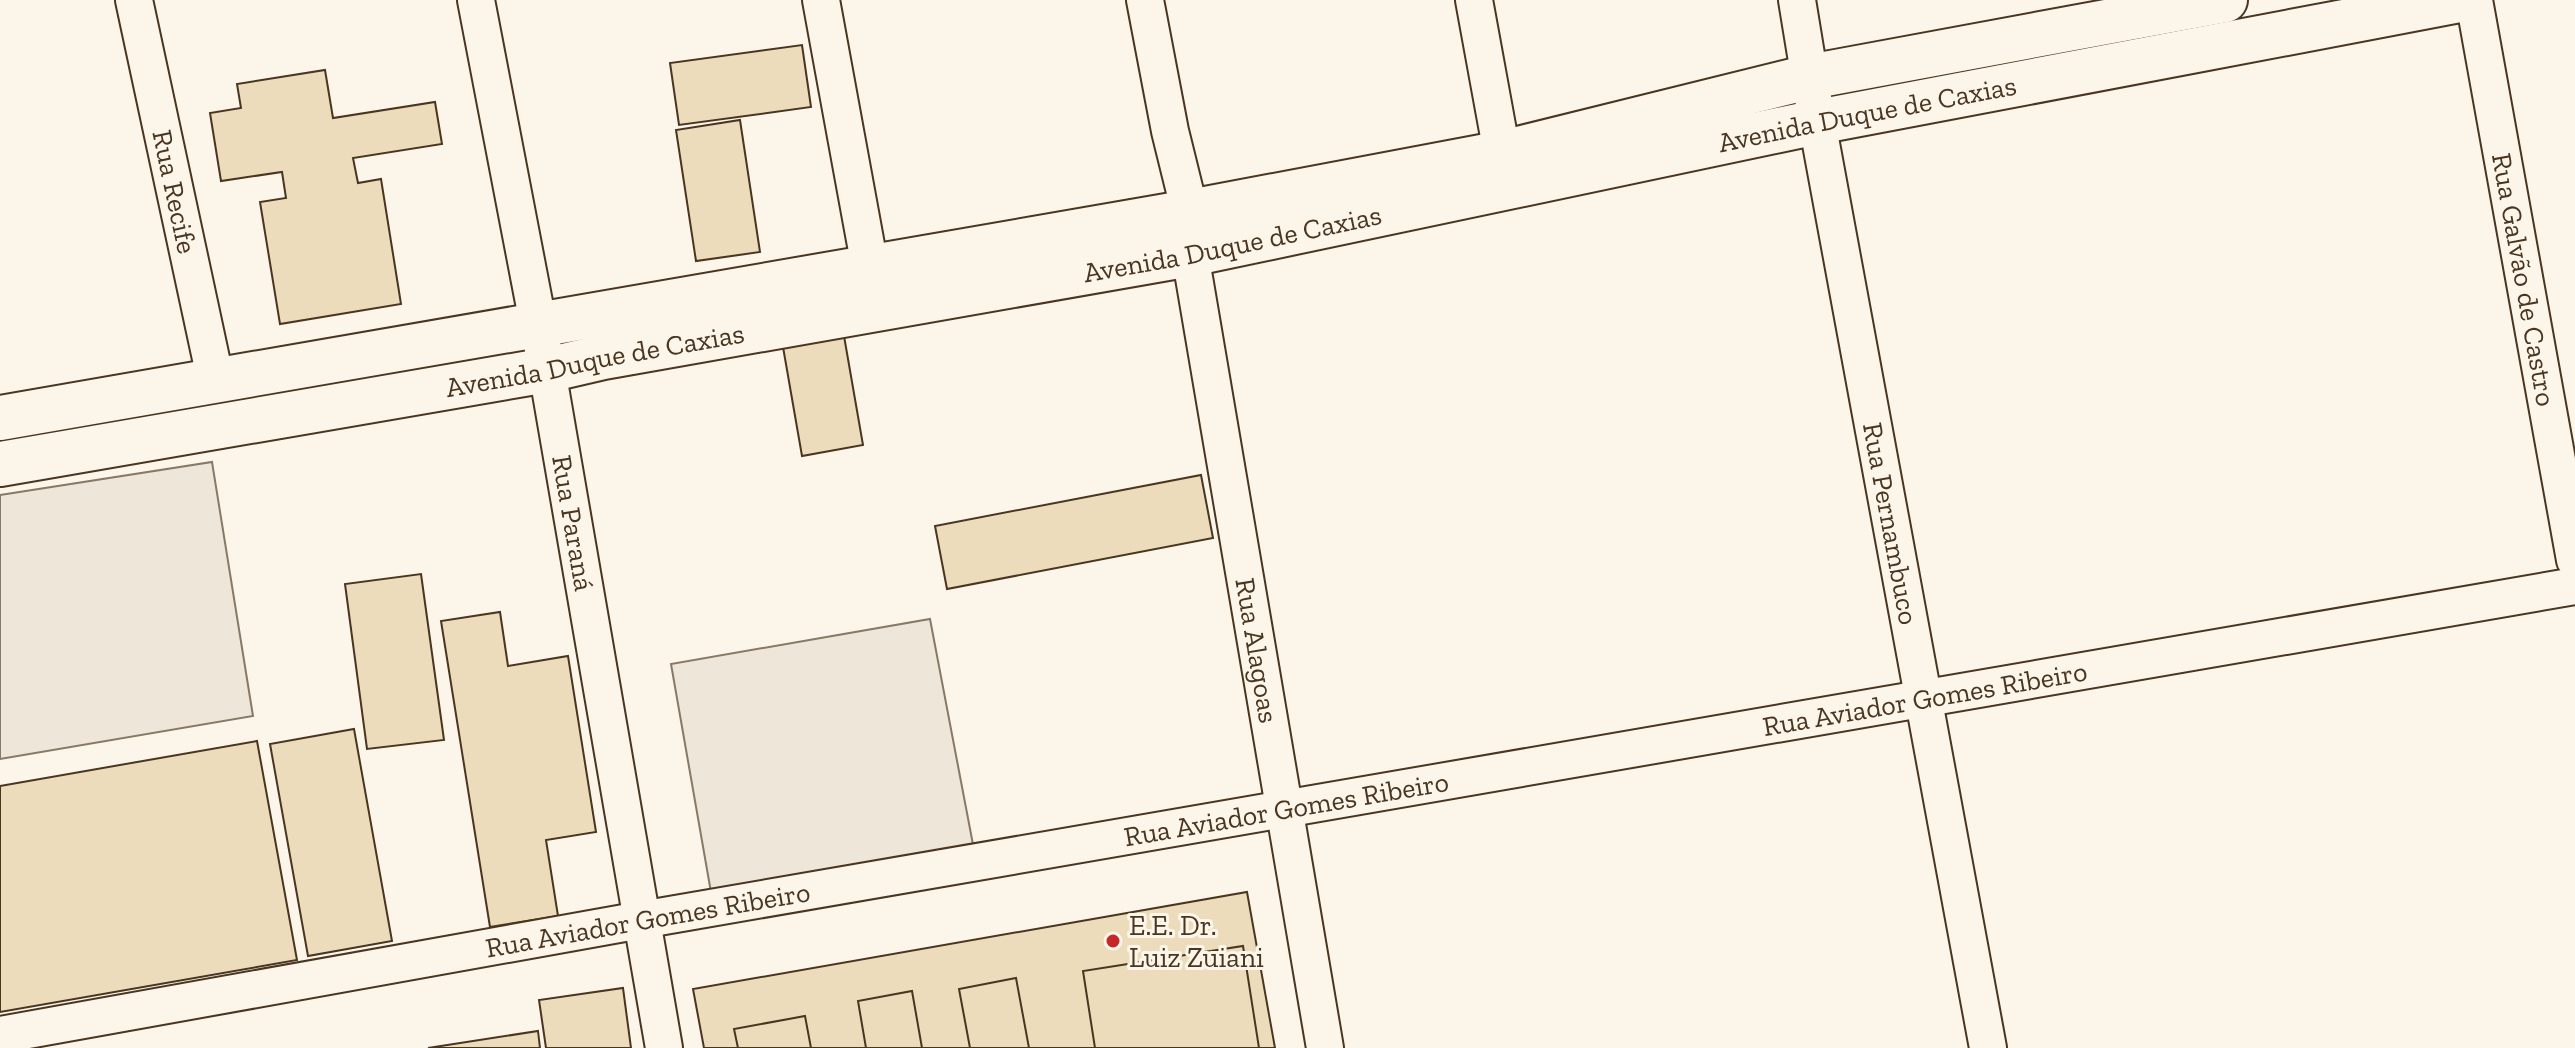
<svg xmlns="http://www.w3.org/2000/svg" width="2575" height="1048" viewBox="0 0 2575 1048" font-family="'Zilla Slab',serif">
  <rect width="100%" height="100%" fill="#fbf6e9"/>
  <!-- green -->
  <g fill="#ede6d9" stroke="#887966" stroke-width="2">
    <polygon points="212,462 253,716 0,759 0,495"/>
    <polygon points="930,619 975,855 712,898 671,664"/>
  </g>
  <!-- building -->
  <g fill="#ecdcbc" stroke="#4a3520" stroke-width="2">
    <polygon points="802,45 811,107 679,125 670,63"/>
    <polygon points="325,70 333,118 435,102 442,144 353,158 358,183 381,179 401,304 280,324 260,202 286,198 282,172 221,181 210,113 241,108 237,84"/>
    <polygon points="740,120 760,252 696,261 676,130"/>
    <polygon points="844,336 863,445 802,456 783,347"/>
    <polygon points="1201,475 1213,538 947,589 935,526"/>
    <polygon points="421,574 444,740 367,749 345,584"/>
    <polygon points="500,612 508,666 568,656 596,832 546,840 558,916 490,927 441,621"/>
    <polygon points="354,729 392,941 308,956 270,744"/>
    <polygon points="257,741 297,960 0,1012 0,786"/>
    <polygon points="1247,892 1275,1048 704,1048 693,989"/>
    <polygon points="1243,946 1259,1048 1095,1048 1083,971"/>
    <polygon points="1016,978 1029,1048 970,1048 959,989"/>
    <polygon points="623,988 631,1048 546,1048 539,1000"/>
    <polygon points="912,991 922,1048 866,1048 858,1001"/>
    <polygon points="805,1016 811,1048 738,1048 734,1029"/>
    <polygon points="538,1031 540,1048 428,1048"/>
  </g>
  <g fill="none" stroke-linecap="round" stroke-linejoin="round">
    <defs>
      <g id="street">
        <path id="s1" d="M134 0 216 382"/>
        <path id="s2" d="M476 0 547 370 664 1048"/>
        <polyline points="821,0 870,267"/>
        <polyline points="1145,0 1170,131 1190,212"/>
        <polyline points="1474,0 1502,153"/>
        <path id="s3" d="M1797 0 1817 122 1988 1048"/>
        <path id="s4" d="M2474 0 2575 560"/>
        <path id="s5" d="M1190 254 1325 1048"/>
        <path id="s6" d="M0 1035 641 920 2575 586"/>
      </g>
      <g id="secondary">
        <polyline points="0,418 1190,212 1502,153 1809,77 2225,0"/>
        <path id="s7" d="M0 464 547 370 603 357 1190 254 1817 122 2460 0"/>
      </g>
    </defs>
    <!-- street casing -->
    <use href="#street" stroke="#4a3520" stroke-width="40"/>
    <!-- secondary casing -->
    <use href="#secondary" stroke="#4a3520" stroke-width="48"/>
    <!-- street -->
    <use href="#street" stroke="#fbf6e9" stroke-width="36"/>
    <!-- secondary -->
    <use href="#secondary" stroke="#fbf6e9" stroke-width="44"/>
  </g>
  <!-- markers -->
  <circle fill="#c62828" stroke="#fbf6e9" stroke-width="3" cx="1113" cy="941" r="8"/>
  <g text-anchor="middle" dominant-baseline="central" stroke-width="6" stroke-linejoin="round" paint-order="stroke">
    <!-- street labels -->
    <g font-size="28" fill="#4a3520" stroke="#fbf6e9">
      <text stroke="none"><textPath href="#s7" startOffset="1900">Avenida Duque de Caxias</textPath></text>
      <text stroke="none"><textPath href="#s1" startOffset="196">Rua Recife</textPath></text>
      <text stroke="none"><textPath href="#s7" startOffset="1252">Avenida Duque de Caxias</textPath></text>
      <text stroke="none"><textPath href="#s4" startOffset="284">Rua Galvão de Castro</textPath></text>
      <text stroke="none"><textPath href="#s7" startOffset="604">Avenida Duque de Caxias</textPath></text>
      <text stroke="none"><textPath href="#s2" startOffset="532">Rua Paraná</textPath></text>
      <text stroke="none"><textPath href="#s3" startOffset="532">Rua Pernambuco</textPath></text>
      <text stroke="none"><textPath href="#s5" startOffset="402">Rua Alagoas</textPath></text>
      <text stroke="none"><textPath href="#s6" startOffset="1954">Rua Aviador Gomes Ribeiro</textPath></text>
      <text stroke="none"><textPath href="#s6" startOffset="1306">Rua Aviador Gomes Ribeiro</textPath></text>
      <text stroke="none"><textPath href="#s6" startOffset="658">Rua Aviador Gomes Ribeiro</textPath></text>
    </g>
    <!-- poi labels -->
    <g font-size="28" fill="#4a3520" stroke="#fbf6e9" text-anchor="start">
      <text x="1129" y="925">E.E. Dr.<tspan x="1129" dy="32">Luiz Zuiani</tspan></text>
    </g>
  </g>
</svg>
